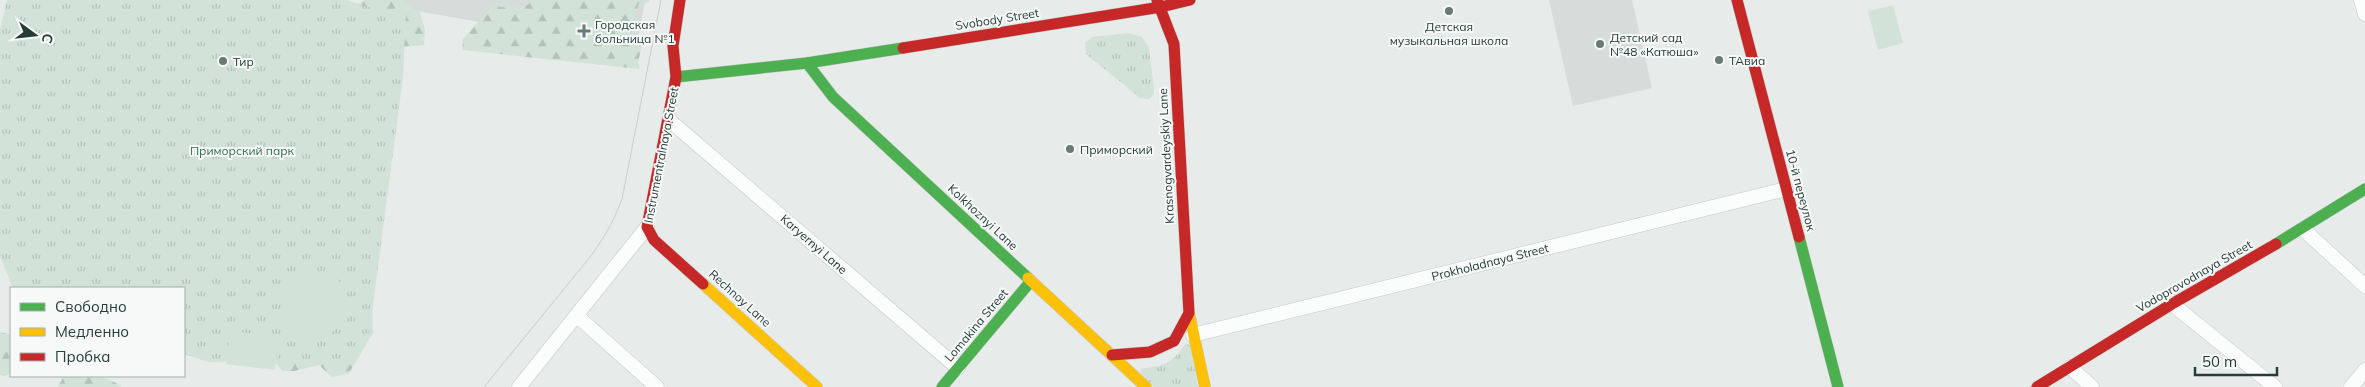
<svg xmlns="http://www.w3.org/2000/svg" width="2365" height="387" viewBox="0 0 2365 387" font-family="Mulish,sans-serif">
  <defs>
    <pattern id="forest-firs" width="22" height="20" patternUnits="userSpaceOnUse" patternTransform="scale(1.25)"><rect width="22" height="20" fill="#d2e2d8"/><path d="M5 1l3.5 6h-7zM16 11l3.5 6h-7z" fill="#b4c3ba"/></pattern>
    <pattern id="park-tufts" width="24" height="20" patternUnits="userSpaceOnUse" patternTransform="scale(1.25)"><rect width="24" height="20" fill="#d2e2d8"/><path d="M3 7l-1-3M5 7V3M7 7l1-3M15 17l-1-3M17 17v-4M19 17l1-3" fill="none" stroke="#b4c3ba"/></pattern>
  </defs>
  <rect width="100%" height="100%" fill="#e7ebe9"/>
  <!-- built -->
  <g fill="#d6dcd9">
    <polygon points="379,0 645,0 636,50 378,4"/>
    <polygon points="1549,0 1632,0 1652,88 1573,106"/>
  </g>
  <!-- forest -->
  <g fill="url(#forest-firs)">
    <polygon points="201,0 347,0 358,4 365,0 402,0 420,12 425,30 424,45 402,47"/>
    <polygon points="531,0 649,0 649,2 639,3 630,34 642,44 638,63 640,69 462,50 463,39 493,6 509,8 528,5"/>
    <polygon points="372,306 373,333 349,373 332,377 319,365 294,371 282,371 274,360"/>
    <polygon points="0,332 11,335 11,373 5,376 0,375"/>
    <path d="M70 376C90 376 106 374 122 387H58L63 377Z"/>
  </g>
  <!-- park -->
  <g fill="url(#park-tufts)">
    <polygon points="7,0 319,0 406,12 403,77 369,335 351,360 208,362 184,354 184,288 13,288 0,256 0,30"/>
    <polygon points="1128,33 1142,37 1149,48 1154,89 1154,94 1149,99 1140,98 1086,54 1085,43 1092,37"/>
    <path d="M1186 343 1190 346 1198 387H1154L1140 372 1141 369C1165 365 1171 365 1186 343Z"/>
  </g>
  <!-- pitch -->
  <g fill="#d2e2d8">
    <polygon points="1893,5 1903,43 1878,50 1868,11"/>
    <circle cx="315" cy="304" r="33"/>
    <polygon points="230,331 279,337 275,370 226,364"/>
  </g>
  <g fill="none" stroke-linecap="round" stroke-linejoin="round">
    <defs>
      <g id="street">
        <polyline points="2361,0 2365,14"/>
        <polyline points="669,120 958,368"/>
        <polyline points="2303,229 2365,286"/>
        <polyline points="2172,304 2275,387"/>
        <polyline points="577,316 657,387"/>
        <polyline points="1193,335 1786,189"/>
        <polyline points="2070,367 2092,387"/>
        <polyline points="519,387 647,227"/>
        <polyline points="2351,387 2365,370"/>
      </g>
      <g id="fast">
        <polyline points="807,63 833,97 1028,278"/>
        <polyline points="676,77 807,63 903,48"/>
        <polyline points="1799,237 1838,387"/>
        <polyline points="2276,244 2365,189"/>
        <polyline points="942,387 1031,281"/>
      </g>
      <g id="slow">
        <polyline points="1028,278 1146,387"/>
        <polyline points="703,284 817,387"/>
        <polyline points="1189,313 1205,387"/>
      </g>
      <g id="jam">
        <polyline points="680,0 673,46 676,77 647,227 654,240 703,284"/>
        <polyline points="1737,0 1799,237"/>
        <polyline points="903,48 1161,7 1190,0"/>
        <polyline points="1112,355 1150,352 1174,341 1189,313 1174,44 1157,0"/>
        <polyline points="2037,387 2172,304 2276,244"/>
      </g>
    </defs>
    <!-- street casing -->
    <use href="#street" stroke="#c4c8c6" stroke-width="15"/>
    <!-- fast casing -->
    <use href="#fast" stroke="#c4c9c8" stroke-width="12"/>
    <!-- slow casing -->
    <use href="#slow" stroke="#c4c9c8" stroke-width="12"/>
    <!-- jam casing -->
    <use href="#jam" stroke="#c4c9c8" stroke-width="12"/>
    <!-- street -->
    <use href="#street" stroke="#fbfcfc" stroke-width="14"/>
    <!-- fast -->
    <use href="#fast" stroke="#4caf50" stroke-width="11"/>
    <!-- slow -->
    <use href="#slow" stroke="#ffc107" stroke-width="11"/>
    <!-- jam -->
    <use href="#jam" stroke="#c62828" stroke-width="11"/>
    <!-- tram -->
    <path stroke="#c8cccb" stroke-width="1" d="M484 387 586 262C602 242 613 223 622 199L661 0"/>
  </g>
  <!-- markers -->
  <g fill="#6a7a77" stroke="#f6f9f8" stroke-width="2">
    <circle cx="1449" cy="11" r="5"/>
    <path d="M581.5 23.5h5v5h5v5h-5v5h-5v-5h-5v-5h5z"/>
    <circle cx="1600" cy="44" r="5"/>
    <circle cx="1719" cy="60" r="5"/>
    <circle cx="223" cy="61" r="5"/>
    <circle cx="1070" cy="149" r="5"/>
  </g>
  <g text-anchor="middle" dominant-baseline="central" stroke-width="4" stroke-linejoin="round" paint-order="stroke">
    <!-- street labels -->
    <g font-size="12" fill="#263d39" stroke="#f6f9f8">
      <text transform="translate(997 19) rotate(-9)">Svobody Street</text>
      <text transform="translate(661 155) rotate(-79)">Instrumentralnaya Street</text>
      <text transform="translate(1166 156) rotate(-93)">Krasnogvardeyskiy Lane</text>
      <text transform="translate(1801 190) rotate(75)">10-й переулок</text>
      <text transform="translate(983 217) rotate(43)">Kolkhoznyi Lane</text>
      <text transform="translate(814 244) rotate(41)">Karyernyi Lane</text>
      <text transform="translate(1490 262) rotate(-14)">Prokholadnaya Street</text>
      <text transform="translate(2194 276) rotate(-30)">Vodoprovodnaya Street</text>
      <text transform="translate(740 298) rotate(42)">Rechnoy Lane</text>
      <text transform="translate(976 325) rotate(-50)">Lomakina Street</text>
    </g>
    <!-- poi labels -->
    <g font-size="12" fill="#263d39" stroke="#f6f9f8" text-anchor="start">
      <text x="595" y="24">Городская<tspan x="595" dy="14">больница №1</tspan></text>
      <text x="1449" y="26" text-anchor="middle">Детская<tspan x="1449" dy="14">музыкальная школа</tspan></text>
      <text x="1610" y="37">Детский сад<tspan x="1610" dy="14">№48 «Катюша»</tspan></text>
      <text x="1729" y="60">ТАвиа</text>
      <text x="233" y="61">Тир</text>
      <text x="1080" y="149">Приморский</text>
    </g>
    <!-- park labels -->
    <g font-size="12" fill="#356f53" stroke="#f6f9f8">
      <text x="242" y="150">Приморский парк</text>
    </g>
  </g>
  <!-- legend -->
  <rect x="10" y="287" width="175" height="90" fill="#f6f9f8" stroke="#a3aeac"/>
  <rect x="20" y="303" width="25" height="8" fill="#4caf50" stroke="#a3aeac"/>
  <text x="55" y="312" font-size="15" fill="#263d39">Свободно</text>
  <rect x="20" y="328" width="25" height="8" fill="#ffc107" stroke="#a3aeac"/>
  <text x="55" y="337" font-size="15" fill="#263d39">Медленно</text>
  <rect x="20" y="353" width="25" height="8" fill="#c62828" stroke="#a3aeac"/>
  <text x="55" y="362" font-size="15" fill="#263d39">Пробка</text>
  <!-- north arrow -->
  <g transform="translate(35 35) rotate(105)" stroke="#f6f9f8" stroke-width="4" paint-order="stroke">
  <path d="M0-4L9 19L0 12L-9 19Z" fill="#263d39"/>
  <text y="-8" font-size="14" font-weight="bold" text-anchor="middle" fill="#263d39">С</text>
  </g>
  <!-- scale -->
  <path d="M2195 367v8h82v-8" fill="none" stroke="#263d39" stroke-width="2.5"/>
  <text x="2202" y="367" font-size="15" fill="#263d39" stroke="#f6f9f8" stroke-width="4" paint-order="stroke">50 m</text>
</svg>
